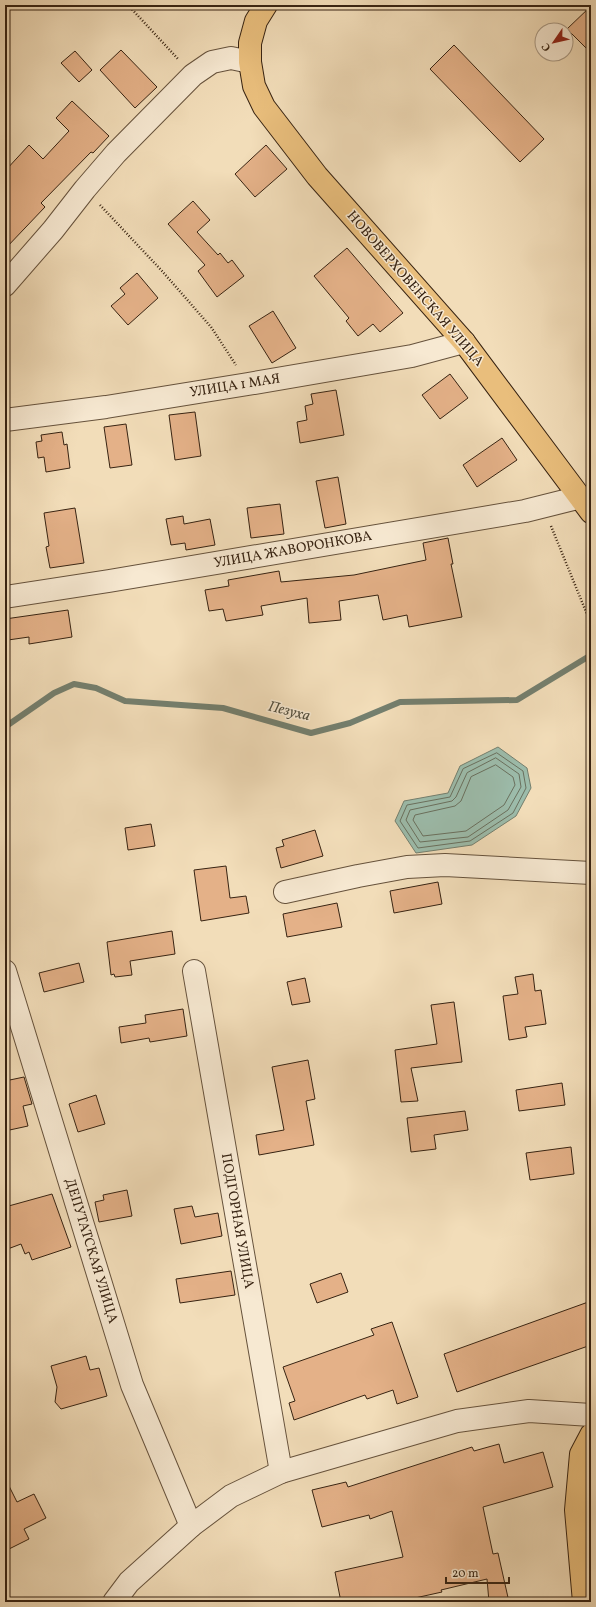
<svg xmlns="http://www.w3.org/2000/svg" width="596" height="1607" viewBox="0 0 596 1607" font-family="Vollkorn,serif">
  <rect width="100%" height="100%" fill="#f2ddb9"/>
  <filter id="stains"><feTurbulence type="fractalNoise" baseFrequency=".005" numOctaves="4"/><feColorMatrix values="0 0 0 0 .2 0 0 0 0 .09 0 0 0 0 .02 0 0 0 .5 -.17"/></filter>
  <radialGradient id="worn" r=".72"><stop offset=".6" stop-color="#630" stop-opacity="0"/><stop offset="1" stop-color="#630" stop-opacity=".3"/></radialGradient>
  <!-- water -->
  <polygon fill="#9cbcab" stroke="#747f6e" points="498,747 527,768 531,788 516,816 472,845 416,853 395,821 404,801 448,793 460,766"/>
  <g fill="none" stroke-linecap="round" stroke-linejoin="round">
    <!-- shore -->
    <g stroke="#6a705e" stroke-width="1">
      <polygon points="497,753 523,771 526,788 513,813 470,841 418,848 400,821 407,805 450,797 463,769"/>
      <polygon points="496,758 519,774 521,787 508,810 468,837 420,842 406,820 410,810 452,801 456,797 467,773"/>
      <polygon points="496,765 513,777 515,785 504,805 466,831 423,836 413,820 415,815 455,806 461,801 471,777"/>
    </g>
    <!-- stream -->
    <polyline stroke="#747f6e" stroke-width="6" points="5,727 54,693 74,684 96,688 125,701 223,708 311,733 350,723 400,702 517,700 591,655"/>
  </g>
  <!-- building -->
  <g fill="#e4b188" stroke="#372312">
    <polygon points="591,6 591,53 567,29"/>
    <polygon points="454,45 544,139 520,162 430,69"/>
    <polygon points="121,50 157,87 135,108 100,70"/>
    <polygon points="75,51 92,70 79,82 61,63"/>
    <polygon points="72,101 109,136 93,153 91,152 41,203 45,207 5,249 5,171 29,145 43,159 69,131 56,118"/>
    <polygon points="266,145 287,169 255,197 235,174"/>
    <polygon points="193,201 210,220 197,232 218,255 220,253 228,263 232,260 244,276 217,297 198,271 205,265 168,224"/>
    <polygon points="347,248 403,313 380,332 373,324 358,336 346,321 349,318 314,276"/>
    <polygon points="137,273 158,298 128,325 111,306 125,294 120,288"/>
    <polygon points="273,311 296,348 272,363 249,326"/>
    <polygon points="450,374 468,398 440,419 422,395"/>
    <polygon points="336,390 344,435 300,443 297,422 307,420 305,406 313,404 311,394"/>
    <polygon points="195,412 201,456 175,460 169,415"/>
    <polygon points="126,424 132,465 110,468 104,427"/>
    <polygon points="62,432 64,445 67,444 70,468 46,472 44,457 38,458 36,442 42,441 41,435"/>
    <polygon points="502,438 517,460 477,487 463,465"/>
    <polygon points="338,477 346,524 325,528 316,481"/>
    <polygon points="280,504 284,534 251,538 247,508"/>
    <polygon points="75,508 84,563 50,568 46,547 49,546 44,513"/>
    <polygon points="183,516 184,524 210,519 215,545 186,550 185,543 171,545 166,519"/>
    <polygon points="448,538 453,564 451,564 462,617 409,627 407,615 383,620 378,595 339,601 341,620 309,623 307,598 261,606 263,615 226,621 223,609 209,611 205,590 229,586 228,580 279,571 281,582 354,575 426,560 423,543"/>
    <polygon points="68,610 72,637 29,644 29,637 8,640 5,619"/>
    <polygon points="151,824 155,846 128,850 125,828"/>
    <polygon points="315,830 323,856 281,868 276,848 284,846 282,840"/>
    <polygon points="226,866 230,898 246,896 249,913 201,921 194,870"/>
    <polygon points="438,882 442,904 394,913 390,891"/>
    <polygon points="337,903 342,927 287,937 283,914"/>
    <polygon points="172,931 175,954 130,961 132,975 115,977 114,974 111,975 107,942"/>
    <polygon points="79,963 84,982 44,992 39,973"/>
    <polygon points="533,974 535,991 541,990 546,1024 525,1027 527,1037 509,1040 503,996 518,994 515,977"/>
    <polygon points="305,978 310,1002 292,1005 287,982"/>
    <polygon points="454,1002 462,1062 411,1068 418,1101 401,1102 395,1050 437,1044 431,1005"/>
    <polygon points="183,1009 187,1036 150,1042 149,1038 121,1043 119,1027 146,1023 145,1015"/>
    <polygon points="308,1060 315,1099 306,1101 314,1145 259,1155 256,1135 284,1130 272,1067"/>
    <polygon points="24,1077 32,1104 23,1106 28,1126 5,1131 5,1081"/>
    <polygon points="562,1083 565,1105 519,1111 516,1090"/>
    <polygon points="96,1095 105,1124 78,1132 69,1104"/>
    <polygon points="465,1111 468,1130 434,1135 436,1149 411,1152 407,1118"/>
    <polygon points="571,1147 574,1174 530,1180 526,1153"/>
    <polygon points="127,1190 132,1216 99,1222 95,1202 104,1200 103,1195"/>
    <polygon points="52,1194 71,1247 32,1260 29,1252 25,1254 21,1244 5,1250 5,1207"/>
    <polygon points="192,1206 195,1217 218,1213 222,1236 181,1244 174,1209"/>
    <polygon points="231,1271 235,1295 180,1303 176,1279"/>
    <polygon points="341,1273 348,1292 317,1303 310,1284"/>
    <polygon points="591,1301 591,1345 457,1392 444,1354"/>
    <polygon points="392,1322 418,1397 397,1404 393,1390 367,1399 365,1395 294,1420 289,1403 295,1401 283,1367 374,1335 371,1329"/>
    <polygon points="86,1356 90,1370 99,1368 107,1396 61,1409 55,1402 57,1387 51,1366"/>
    <polygon points="499,1444 504,1463 543,1452 553,1487 483,1507 493,1554 498,1553 509,1602 489,1602 487,1579 441,1590 442,1592 397,1602 341,1602 335,1572 403,1557 392,1511 370,1519 369,1515 322,1527 312,1490 346,1482 348,1487 472,1447 474,1451"/>
    <polygon points="5,1478 17,1502 34,1494 46,1518 24,1529 29,1539 5,1551"/>
  </g>
  <g fill="none" stroke-linecap="round" stroke-linejoin="round">
    <defs>
      <g id="minor">
        <polyline points="5,285 53,230 85,189 116,153 193,75 212,62 231,58 250,62"/>
        <polyline points="5,420 106,407 248,384 412,356 464,342"/>
        <polyline points="5,597 109,581 525,511 581,497"/>
        <polyline points="285,892 358,876 407,867 445,865 591,873"/>
        <polyline points="5,971 132,1385 191,1526"/>
        <polyline points="194,971 281,1472"/>
        <polyline points="114,1602 129,1582 191,1526 231,1496 281,1472 457,1421 529,1411 591,1415"/>
      </g>
      <g id="major">
        <polyline points="266,5 256,21 250,43 250,62 254,86 264,107 317,176 464,342 591,512"/>
        <polyline points="584,1602 576,1510 581,1454 591,1435"/>
      </g>
    </defs>
    <!-- minor casing -->
    <use href="#minor" stroke="#66523c" stroke-width="24"/>
    <!-- major casing -->
    <use href="#major" stroke="#372312" stroke-width="24"/>
    <!-- path -->
    <g stroke="#372312" stroke-width="2.5" stroke-dasharray="1 2" stroke-linecap="butt">
      <polyline points="128,5 179,60"/>
      <polyline points="100,205 162,271 211,327 236,365"/>
      <polyline points="551,526 591,624"/>
    </g>
    <!-- minor -->
    <use href="#minor" stroke="#f7e9d2" stroke-width="22"/>
    <!-- major -->
    <use href="#major" stroke="#e9be7c" stroke-width="22"/>
  </g>
  <g text-anchor="middle" dominant-baseline="central" stroke-width="3" stroke-linejoin="round" paint-order="stroke">
    <!-- street labels -->
    <g font-size="14" fill="#372312" stroke="#f7e9d2">
      <text transform="translate(415 289) rotate(49)">НОВОВЕРХОВЕНСКАЯ УЛИЦА</text>
      <text transform="translate(235 386) rotate(-9)">УЛИЦА 1 МАЯ</text>
      <text transform="translate(293 550) rotate(-10)">УЛИЦА ЖАВОРОНКОВА</text>
      <text transform="translate(237 1221) rotate(80)">ПОДГОРНАЯ УЛИЦА</text>
      <text transform="translate(91 1251) rotate(73)">ДЕПУТАТСКАЯ УЛИЦА</text>
    </g>
    <!-- water labels -->
    <g font-size="15" font-style="italic" fill="#555140" stroke="#f7e9d2">
      <text transform="translate(289 712) rotate(14)">Пезуха</text>
    </g>
  </g>
  <!-- margin -->
  <rect width="596" height="1607" fill="none" stroke="#f2ddb9" stroke-width="20"/>
  <rect x="6" y="6" width="584" height="1595" fill="none" stroke="#372312" stroke-width="2"/>
  <rect x="10" y="10" width="576" height="1587" fill="none" stroke="#372312"/>
  <!-- north arrow -->
  <g transform="translate(554 42) rotate(236)"><circle r="19" fill="#f7e9d2" stroke="#aa9a85"/>
  <path d="M0-3L7 15L0 10L-7 15Z" fill="#8f2418"/>
  <text y="-6" font-size="11" font-weight="bold" text-anchor="middle" fill="#372312">С</text>
  </g>
  <!-- scale -->
  <path d="M446 1577v6h63v-6" fill="none" stroke="#372312" stroke-width="2"/>
  <text x="452" y="1577" font-size="12" fill="#372312" stroke="#f7e9d2" stroke-width="3" paint-order="stroke">20 m</text>
  <rect width="100%" height="100%" filter="url(#stains)"/>
  <rect width="100%" height="100%" fill="url(#worn)"/>
</svg>
